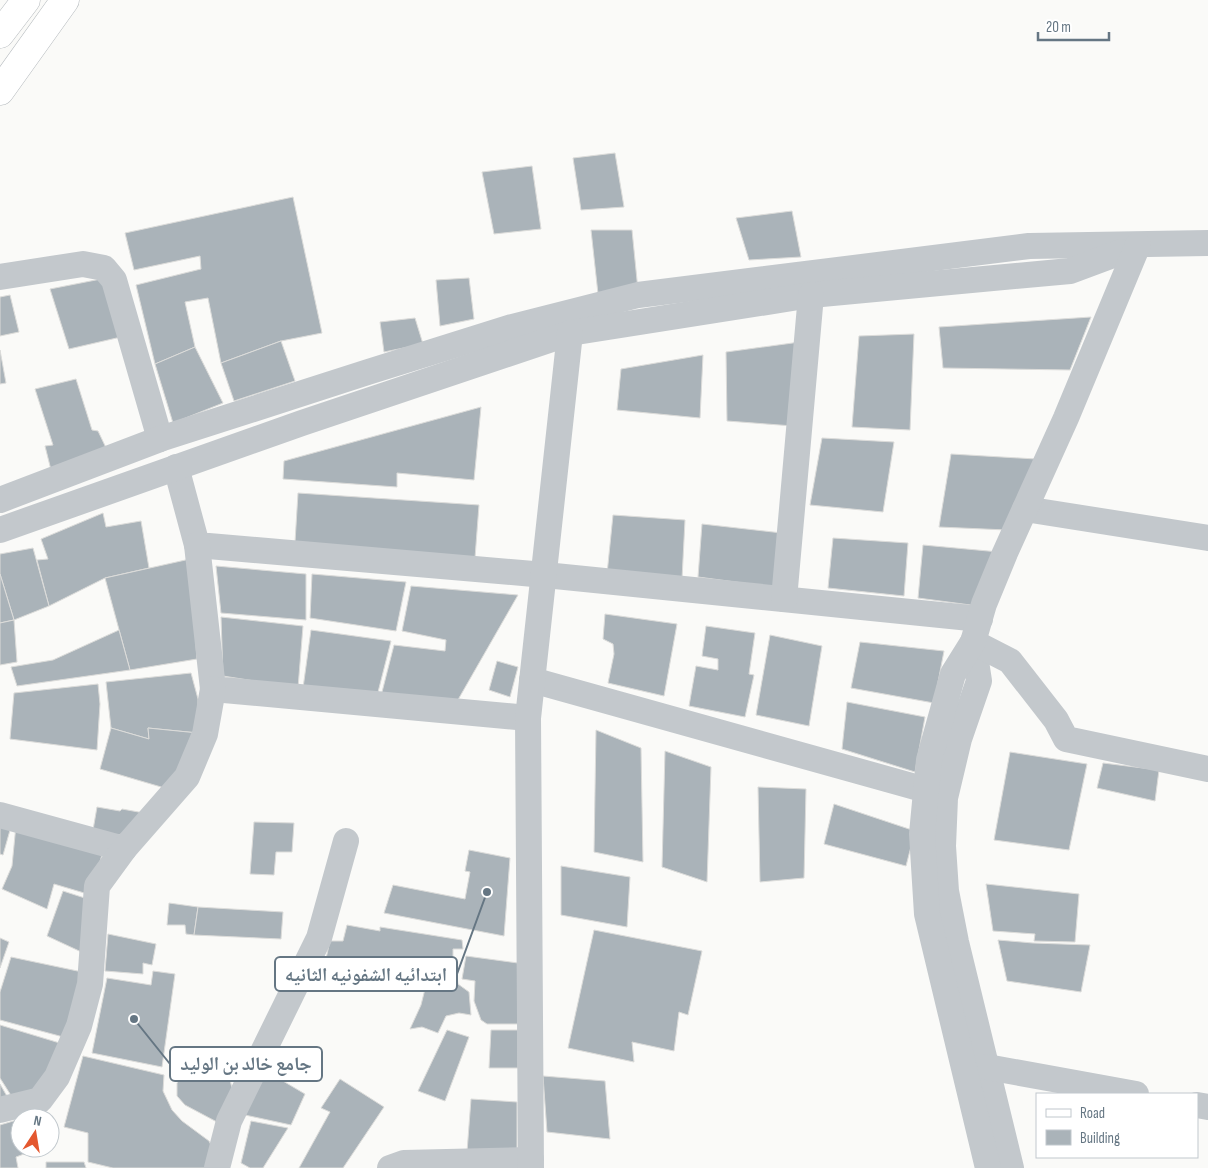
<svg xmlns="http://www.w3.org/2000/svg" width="1208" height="1168" viewBox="0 0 1208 1168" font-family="'Sofia Sans Condensed','Noto Naskh Arabic',sans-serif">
  <rect width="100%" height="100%" fill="#fafaf8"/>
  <!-- building -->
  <g fill="#aab3b9" stroke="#dcdcda">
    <polygon points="615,153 624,207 581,210 573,158"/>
    <polygon points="532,166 541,229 494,234 482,172"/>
    <polygon points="293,197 322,333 281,341 221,363 208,298 185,302 195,347 155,364 136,285 201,269 200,256 134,270 125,233"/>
    <polygon points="792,211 801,257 749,260 736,218"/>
    <polygon points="591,230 632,230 638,290 598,294"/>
    <polygon points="469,278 474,319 440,326 436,280"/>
    <polygon points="101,279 121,337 69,349 50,289"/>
    <polygon points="10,295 19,332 0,336 0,297"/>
    <polygon points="1091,317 1070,370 943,368 939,327"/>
    <polygon points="415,318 423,344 384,352 380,322"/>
    <polygon points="914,334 910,430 852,427 859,336"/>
    <polygon points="281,341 295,381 234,401 221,363"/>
    <polygon points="800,342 793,426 727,421 726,352"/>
    <polygon points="195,347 223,403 173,423 155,364"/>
    <polygon points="0,350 6,383 0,384"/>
    <polygon points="703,355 700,418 617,410 621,369"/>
    <polygon points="76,379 92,430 98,431 108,452 52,474 45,446 53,445 35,389"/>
    <polygon points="481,407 474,480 397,473 397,487 283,479 284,461"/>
    <polygon points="822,438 894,442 883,512 810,505"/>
    <polygon points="951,454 1036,459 1007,530 939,527"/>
    <polygon points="298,493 479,505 475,558 295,542"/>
    <polygon points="103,513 106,527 141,521 149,568 105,578 49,606 37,560 48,559 41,539"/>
    <polygon points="613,515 685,520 682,579 607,574"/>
    <polygon points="702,524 782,533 780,588 698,577"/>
    <polygon points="833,538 908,543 904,596 828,588"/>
    <polygon points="923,545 999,552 978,606 918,598"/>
    <polygon points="33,548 49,606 14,620 0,574 0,554"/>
    <polygon points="190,559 197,659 130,670 105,578"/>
    <polygon points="216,566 306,574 306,620 221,613"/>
    <polygon points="0,574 14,620 0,623"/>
    <polygon points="312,574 406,582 396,631 310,618"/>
    <polygon points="411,586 518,595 455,705 381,696 394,645 445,651 446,640 402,631"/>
    <polygon points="605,614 677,624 664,696 608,683 614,654 613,644 603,639"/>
    <polygon points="221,617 303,626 298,688 223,676"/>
    <polygon points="14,620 17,662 0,665 0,623"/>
    <polygon points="706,626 755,633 749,674 754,675 745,717 689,706 696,666 718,670 718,659 702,656"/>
    <polygon points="119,630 130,670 17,686 11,667 53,660"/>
    <polygon points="311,630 391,641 377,696 303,688"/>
    <polygon points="770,635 822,646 809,726 756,715"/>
    <polygon points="860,642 944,651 934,703 851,688"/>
    <polygon points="497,661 518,667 510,697 489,690"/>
    <polygon points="191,673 198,699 198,733 148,728 149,739 111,728 106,682"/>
    <polygon points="98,684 100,704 97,750 10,739 14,693"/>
    <polygon points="847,702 925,717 915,772 842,749"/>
    <polygon points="111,728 149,739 148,728 198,733 168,789 100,769"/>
    <polygon points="596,730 641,748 643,862 594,852"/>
    <polygon points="665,751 711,767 707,882 662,867"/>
    <polygon points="1010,752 1087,764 1069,850 994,840"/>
    <polygon points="1103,763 1159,770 1155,801 1097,788"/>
    <polygon points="758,787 806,789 804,878 760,882"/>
    <polygon points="834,804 915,831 906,866 824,844"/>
    <polygon points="97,807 120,811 122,809 144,813 122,834 113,836 93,830"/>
    <polygon points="0,820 12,823 3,855 0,854"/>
    <polygon points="254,822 294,823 292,852 276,852 274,875 250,874"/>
    <polygon points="16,825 104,847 91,895 54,884 47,909 2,889 12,866"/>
    <polygon points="469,850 510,858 504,936 384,913 393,885 465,899 470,872 465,871"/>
    <polygon points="561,866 630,877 627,927 561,915"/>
    <polygon points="986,884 1079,894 1075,942 1034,941 1035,934 993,931"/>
    <polygon points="63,891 94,901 90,956 47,936"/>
    <polygon points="169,903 198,907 194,935 186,934 185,925 167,925"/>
    <polygon points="198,907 283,912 281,939 194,935"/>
    <polygon points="347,925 380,931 380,927 462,940 463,949 453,949 453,965 409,963 406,971 325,963 330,941 343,941"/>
    <polygon points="594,930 702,951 688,1015 679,1012 674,1051 632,1042 634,1062 568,1048"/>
    <polygon points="108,934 156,944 152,965 143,963 143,974 105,971"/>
    <polygon points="0,938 9,942 0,968"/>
    <polygon points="998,940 1033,943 1090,945 1081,992 1007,981"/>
    <polygon points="466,956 518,963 518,1024 487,1024 481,1020 474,1001 475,981 462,979"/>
    <polygon points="11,957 87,973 67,1038 0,1020 0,992"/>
    <polygon points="153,971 175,974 162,1067 92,1053 107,978 151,985"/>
    <polygon points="424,973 457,976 458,984 469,992 471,1015 459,1013 446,1016 438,1033 422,1027 410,1029 421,1005 426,985 422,984"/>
    <polygon points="0,1025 63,1044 41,1088 12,1097 0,1078"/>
    <polygon points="447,1030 469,1037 445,1101 418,1091"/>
    <polygon points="491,1030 518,1030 518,1068 489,1068"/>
    <polygon points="215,1051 223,1052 233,1092 217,1122 185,1105 177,1096 177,1083 183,1074 189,1072 210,1077"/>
    <polygon points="83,1056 164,1075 163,1091 172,1110 182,1121 209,1141 214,1151 211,1168 113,1168 88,1162 88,1133 64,1127"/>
    <polygon points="266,1071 305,1094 291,1125 245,1115"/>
    <polygon points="543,1076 605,1081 610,1139 547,1132"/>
    <polygon points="340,1079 384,1107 343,1168 299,1168 330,1112 321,1108"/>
    <polygon points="0,1084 8,1098 0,1099"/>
    <polygon points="471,1099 517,1102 517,1151 467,1152"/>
    <polygon points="20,1119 20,1148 22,1148 24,1154 16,1157 18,1168 0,1168 0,1125"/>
    <polygon points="251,1121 288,1128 263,1168 250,1168 241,1163"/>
    <polygon points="46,1162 84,1162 86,1168 46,1168"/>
  </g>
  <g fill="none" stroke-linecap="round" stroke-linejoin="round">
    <defs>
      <g id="major">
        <polyline points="0,34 26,0"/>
        <polyline points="0,91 65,0"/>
      </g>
    </defs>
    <!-- major casing -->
    <use href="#major" stroke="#b5babe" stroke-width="29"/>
    <!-- minor -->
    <g stroke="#c3c8cc" stroke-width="26">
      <polyline points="0,277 83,264 104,268 114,280 160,439"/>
      <polyline points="176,467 197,545 545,575 980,619"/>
      <polyline points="0,500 160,439 368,372 512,327 638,295 1029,246 1208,243"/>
      <polyline points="1025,509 1208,538"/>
      <polyline points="0,530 302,423 570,333 811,295 1070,271 1121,252"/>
      <polyline points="197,545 213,689 528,718"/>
      <polyline points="784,599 811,295"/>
      <polyline points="973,642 979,681 959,739 945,798 943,846 946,891 956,942 1011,1168"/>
      <polyline points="973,642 1010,661 1056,720 1066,739 1208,769"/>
      <polyline points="532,680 926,790"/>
      <polyline points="0,815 124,849"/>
      <polyline points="987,1067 1136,1094"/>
      <polyline points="1197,1105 1208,1107"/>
      <polyline points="0,1110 40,1100 57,1077 79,1026 90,984 97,886 124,849 187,777 205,734 213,689"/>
      <polyline points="217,1168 229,1121 319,938 346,841"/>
      <polyline points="390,1168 404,1163 531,1160"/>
      <polyline points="531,1168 528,718 570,333"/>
      <polyline points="988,1168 927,914 922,834 929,760 953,674 973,642 984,604 1005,553 1066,418 1138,245"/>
    </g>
    <!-- major -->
    <use href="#major" stroke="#fff" stroke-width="28"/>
  </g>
  <!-- callouts -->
  <path fill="none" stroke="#657683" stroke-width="2" d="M487 892L457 974M134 1019L170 1064"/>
  <g fill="#657683" stroke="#fff" stroke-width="2">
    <circle cx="487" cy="892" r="5"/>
    <circle cx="134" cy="1019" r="5"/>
  </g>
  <g fill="#fff" stroke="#657683" stroke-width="2">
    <rect x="275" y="957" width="182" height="34" rx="5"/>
    <rect x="170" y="1047" width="152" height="34" rx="5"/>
  </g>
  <g font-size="19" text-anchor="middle" font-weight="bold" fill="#657683">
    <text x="366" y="981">ابتدائيه الشفونيه الثانيه</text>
    <text x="246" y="1070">جامع خالد بن الوليد</text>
  </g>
  <!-- legend -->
  <rect x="1036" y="1093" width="162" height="65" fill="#ffffff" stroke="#c1c8cd"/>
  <rect x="1046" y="1109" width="25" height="8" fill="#ffffff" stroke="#c1c8cd"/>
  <text x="1080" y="1118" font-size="15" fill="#657683">Road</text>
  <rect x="1046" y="1130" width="25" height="15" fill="#aab3b9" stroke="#c1c8cd"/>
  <text x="1080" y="1143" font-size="15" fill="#657683">Building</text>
  <!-- north arrow -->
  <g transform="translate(35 1133) rotate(12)"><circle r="24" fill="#ffffff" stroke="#c1c8cd"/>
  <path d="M0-4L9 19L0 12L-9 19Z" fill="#e4572e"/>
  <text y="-8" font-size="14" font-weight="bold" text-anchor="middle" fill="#657683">N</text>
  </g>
  <!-- scale -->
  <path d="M1038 32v8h71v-8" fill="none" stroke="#657683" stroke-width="2.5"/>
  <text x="1046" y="32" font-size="15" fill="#657683" stroke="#ffffff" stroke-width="4" paint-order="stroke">20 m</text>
</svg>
